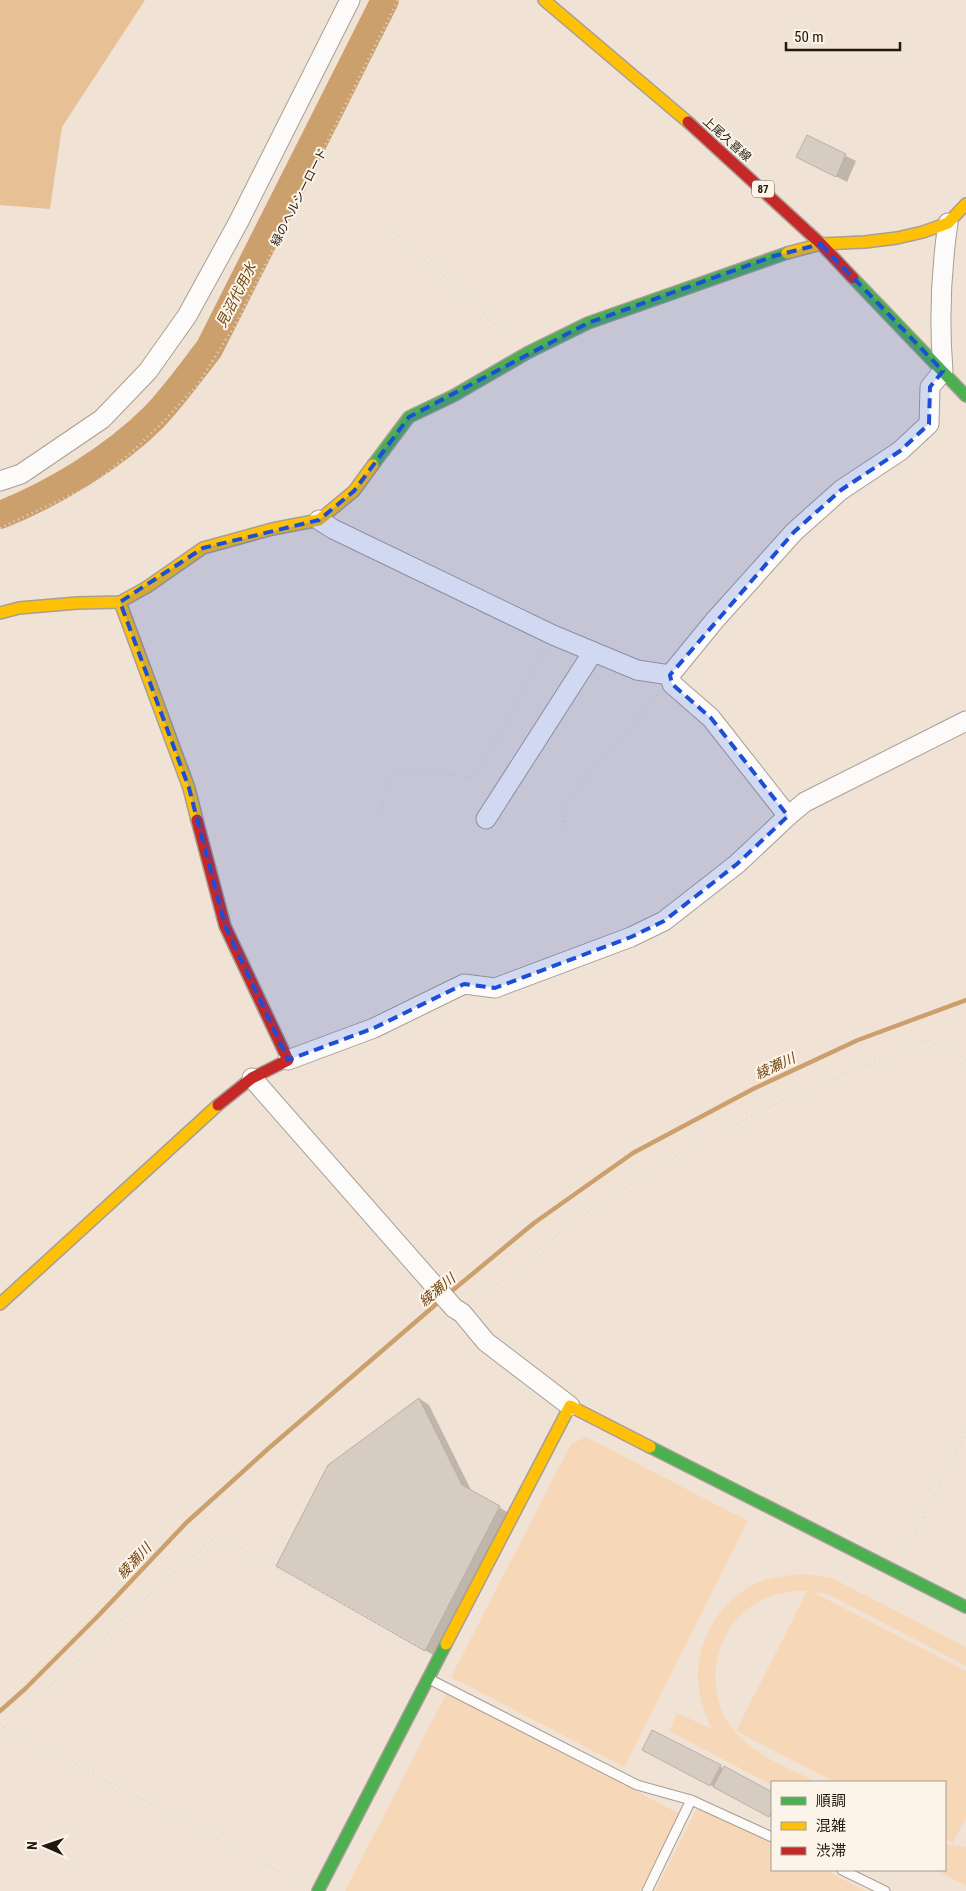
<svg xmlns="http://www.w3.org/2000/svg" width="966" height="1891" viewBox="0 0 966 1891" font-family="'Roboto Condensed','Noto Sans JP',sans-serif">
  <rect width="100%" height="100%" fill="#f0e3d6"/>
  <!-- green -->
  <g fill="#f6d8b8">
    <polygon points="586,1437 748,1521 624,1767 451,1677 571,1444"/>
    <path d="M804 1574 832 1578 966 1647V1666L828 1594 813 1592 966 1671V1818L953 1843 945 1839V1782H835L736 1731 807 1591C794 1591 781 1592 769 1597 721 1614 701 1678 727 1721 747 1753 785 1766 817 1782H772V1785L669 1731 677 1713 712 1729C706 1716 701 1704 699 1689 692 1645 722 1592 766 1580 778 1576 791 1575 804 1574Z"/>
    <polygon points="447,1692 680,1814 640,1891 345,1891"/>
    <polygon points="699,1805 772,1843 772,1870 825,1870 866,1891 655,1891"/>
    <polygon points="945,1844 966,1847 966,1886 936,1870 945,1870"/>
  </g>
  <!-- forest -->
  <polygon fill="#e7c195" points="0,0 145,0 62,127 50,209 0,205"/>
  <!-- shadow -->
  <g fill="#0003">
    <polygon points="808,137 856,161 847,182 808,162"/>
    <polygon points="420,1399 429,1405 472,1492 509,1513 435,1656 278,1565"/>
    <polygon points="653,1731 772,1794 772,1817 653,1755"/>
  </g>
  <g fill="none" stroke-linecap="round" stroke-linejoin="round">
    <!-- stream -->
    <g stroke="#cca06c" stroke-width="4.5">
      <polyline points="447,1295 534,1223 633,1153 753,1089 858,1040 966,1000"/>
      <polyline points="0,1711 25,1689 99,1615 186,1523 269,1448 441,1300"/>
    </g>
    <!-- river -->
    <path stroke="#cca06c" stroke-width="28" d="M0 515C53 494 113 458 154 417 174 396 191 372 209 349L385 0"/>
  </g>
  <!-- building -->
  <g fill="#d7ccc2" stroke="#bab0a6">
    <polygon points="807,135 846,154 836,177 796,157"/>
    <polygon points="419,1398 462,1485 500,1506 425,1651 276,1566 328,1465"/>
    <polygon points="652,1730 721,1765 710,1786 642,1750"/>
    <polygon points="724,1766 772,1792 772,1811 769,1817 713,1787"/>
  </g>
  <g fill="none" stroke-linecap="round" stroke-linejoin="round">
    <defs>
      <g id="lane">
        <polyline points="429,1679 637,1785 691,1800 772,1837"/>
        <polyline points="842,1870 885,1891"/>
        <polyline points="647,1891 691,1800"/>
      </g>
      <g id="street">
        <polyline points="0,481 21,474 102,419 148,371 187,316 238,223 350,0"/>
        <polyline points="319,520 333,529 553,635 637,670 670,675"/>
        <path d="M788 816 711 718 672 684 670 675 715 620 794 532 841 490 900 451 929 424 930 387 943 371C939 322 941 271 948 223"/>
        <polyline points="486,819 593,652"/>
        <polyline points="288,1060 374,1028 464,984 495,988 631,937 664,921 737,864 788,816 805,802 966,721"/>
        <polyline points="252,1078 454,1308 462,1313 486,1342 570,1406"/>
      </g>
      <g id="fast">
        <polyline points="853,278 966,396"/>
        <polyline points="373,465 409,417 453,396 527,353 588,323 787,253"/>
        <polyline points="650,1447 966,1607"/>
        <polyline points="318,1891 446,1644"/>
      </g>
      <g id="slow">
        <polyline points="544,0 688,122"/>
        <polyline points="787,253 821,244 865,242 897,238 923,232 948,223 966,204"/>
        <polyline points="120,602 189,788 197,820"/>
        <polyline points="0,613 19,608 77,603 120,602 147,587 203,548 272,529 319,520 354,491 373,465"/>
        <polyline points="0,1304 218,1105"/>
        <polyline points="446,1644 570,1406 650,1447"/>
      </g>
      <g id="jam">
        <polyline points="688,122 821,244 853,278"/>
        <polyline points="197,820 225,926 288,1060 252,1078 218,1105"/>
      </g>
    </defs>
    <!-- lane casing -->
    <use href="#lane" stroke="#a89e94" stroke-width="11"/>
    <!-- street casing -->
    <use href="#street" stroke="#a89e94" stroke-width="21"/>
    <!-- fast casing -->
    <use href="#fast" stroke="#a89e94" stroke-width="14"/>
    <!-- slow casing -->
    <use href="#slow" stroke="#a89e94" stroke-width="14"/>
    <!-- jam casing -->
    <use href="#jam" stroke="#a89e94" stroke-width="14"/>
    <!-- path -->
    <g stroke="#dddad6" stroke-width="2.5" stroke-dasharray="1 4" stroke-linecap="butt">
      <polyline points="384,222 512,339"/>
      <polyline points="0,528 92,485 133,451 165,420 198,384 235,325 398,0"/>
      <path d="M380 811C385 796 387 774 405 770L469 777 477 775 546 649"/>
      <polyline points="563,827 563,811 572,795 659,693"/>
      <polyline points="474,1303 556,1236 592,1208 690,1148 789,1097 928,1040 966,1059"/>
      <polyline points="905,1553 966,1434"/>
      <polyline points="4,1727 300,1882"/>
      <polyline points="0,1731 216,1535 422,1647"/>
    </g>
    <!-- lane -->
    <use href="#lane" stroke="#fdfbf9" stroke-width="9"/>
    <!-- street -->
    <use href="#street" stroke="#fdfbf9" stroke-width="19"/>
    <!-- fast -->
    <use href="#fast" stroke="#4caf50" stroke-width="11"/>
    <!-- slow -->
    <use href="#slow" stroke="#ffc107" stroke-width="11"/>
    <!-- jam -->
    <use href="#jam" stroke="#c62828" stroke-width="11"/>
  </g>
  <!-- marked area -->
  <path fill="#1d4ed8" fill-opacity="0.2" stroke="#1d4ed8" stroke-width="4" stroke-dasharray="10 6" stroke-linejoin="round" d="M821 244 943 371 930 387 929 424 900 451 841 490 794 532 670 675 672 684 711 718 788 816 737 864 664 921 631 937 495 988 464 984 374 1028 288 1060 225 926 189 788 120 602 203 548 319 520 354 491 409 417 588 323 774 256Z"/>
  <g text-anchor="middle" dominant-baseline="central" stroke-width="4" stroke-linejoin="round" paint-order="stroke">
    <!-- shield labels -->
    <rect fill="#fcf3e9" stroke="#625a50" stroke-width="1" x="752" y="180.5" width="22" height="17" rx="4"/>
    <g font-size="11" font-weight="bold" fill="#20180f">
      <text x="763" y="189">87</text>
    </g>
    <!-- street labels -->
    <g font-size="12" fill="#20180f" stroke="#fcf3e9">
      <text transform="translate(727 139) rotate(42)">上尾久喜線</text>
      <text transform="translate(299 197) rotate(-63)">緑のヘルシーロード</text>
    </g>
    <!-- water labels -->
    <g font-size="14" font-style="italic" fill="#6e4712" stroke="#fcf3e9">
      <text transform="translate(236 295) rotate(-63)">見沼代用水</text>
      <text transform="translate(775 1066) rotate(-25)">綾瀬川</text>
      <text transform="translate(437 1290) rotate(-40)">綾瀬川</text>
      <text transform="translate(134 1561) rotate(-47)">綾瀬川</text>
    </g>
  </g>
  <!-- legend -->
  <rect x="771" y="1781" width="175" height="90" fill="#fcf3e9" stroke="#a49b92"/>
  <rect x="781" y="1797" width="25" height="8" fill="#4caf50" stroke="#a49b92"/>
  <text x="816" y="1806" font-size="15" fill="#20180f">順調</text>
  <rect x="781" y="1822" width="25" height="8" fill="#ffc107" stroke="#a49b92"/>
  <text x="816" y="1831" font-size="15" fill="#20180f">混雑</text>
  <rect x="781" y="1847" width="25" height="8" fill="#c62828" stroke="#a49b92"/>
  <text x="816" y="1856" font-size="15" fill="#20180f">渋滞</text>
  <!-- north arrow -->
  <g transform="translate(45 1846) rotate(272)" stroke="#fcf3e9" stroke-width="4" paint-order="stroke">
  <path d="M0-4L9 19L0 12L-9 19Z" fill="#20180f"/>
  <text y="-8" font-size="14" font-weight="bold" text-anchor="middle" fill="#20180f">N</text>
  </g>
  <!-- scale -->
  <path d="M786 42v8h114v-8" fill="none" stroke="#20180f" stroke-width="2.5"/>
  <text x="794" y="42" font-size="15" fill="#20180f" stroke="#fcf3e9" stroke-width="4" paint-order="stroke">50 m</text>
</svg>
